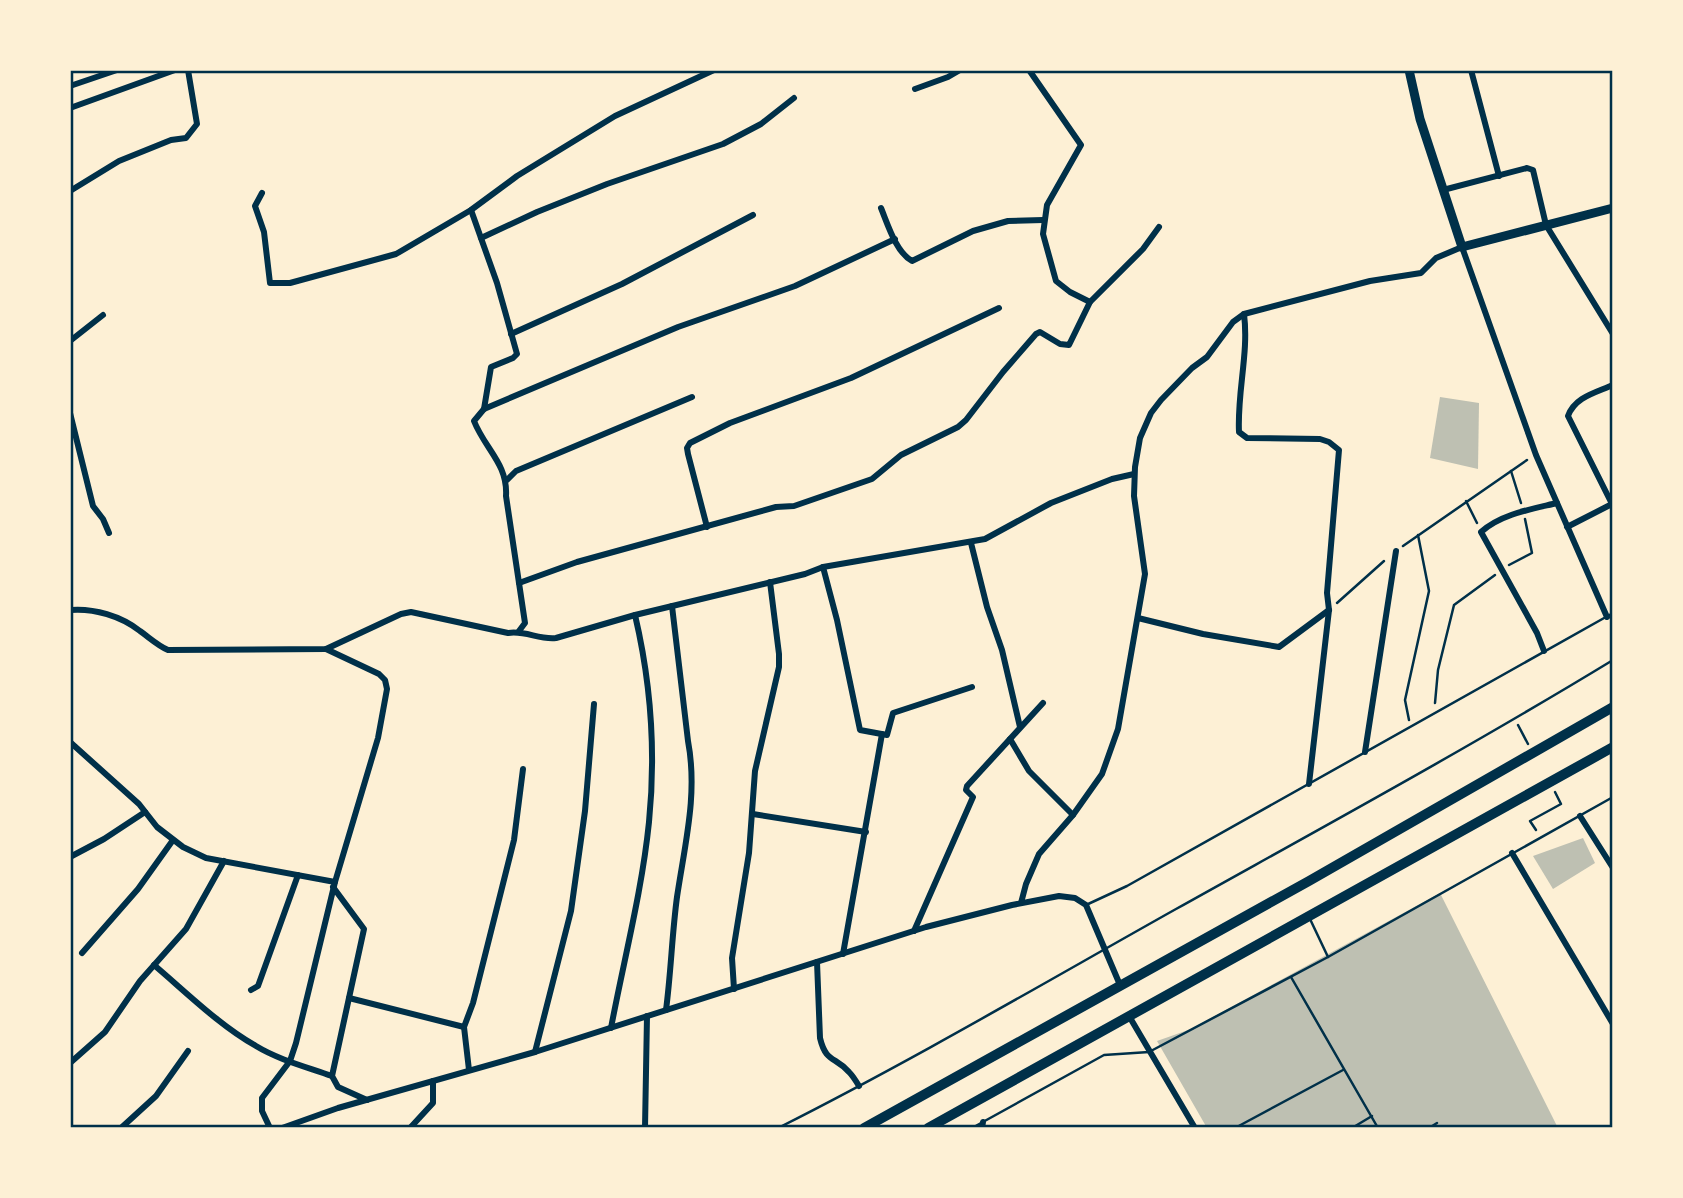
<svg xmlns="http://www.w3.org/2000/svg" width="1683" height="1198" viewBox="0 0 1683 1198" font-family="Montserrat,sans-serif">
  <rect width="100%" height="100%" fill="#fdf0d5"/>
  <!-- building -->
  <g fill="#bec0b2">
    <polygon points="1440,397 1479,403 1478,469 1430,458"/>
    <polygon points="1583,838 1595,863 1553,889 1533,856"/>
    <polygon points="1440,893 1558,1128 1207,1128 1157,1041 1191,1029"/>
  </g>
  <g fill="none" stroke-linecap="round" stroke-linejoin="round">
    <!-- path -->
    <g stroke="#003049" stroke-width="2.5">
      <polyline points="1511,471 1521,503"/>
      <polyline points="1466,501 1477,523"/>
      <polyline points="1403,546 1527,460"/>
      <polyline points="1509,565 1532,553 1525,519"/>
      <polyline points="1337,603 1384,561"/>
      <polyline points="1435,703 1438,670 1454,605 1495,575"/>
      <polyline points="1409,720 1405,700 1429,591 1418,535"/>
      <polyline points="1518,725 1528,744"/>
      <polyline points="1536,830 1530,821 1561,804 1555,792"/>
    </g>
    <!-- service -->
    <g stroke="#003049" stroke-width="2.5">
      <polyline points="1086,905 1127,886 1613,613"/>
      <polyline points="1310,919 1328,957"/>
      <polyline points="1291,977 1378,1128"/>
      <path d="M778 1128C913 1060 1044 983 1176 909 1323 827 1470 747 1613 660"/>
      <polyline points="972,1128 1104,1055 1149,1052 1328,957 1613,797"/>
      <polyline points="1235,1128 1343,1070"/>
      <polyline points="1352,1128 1372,1116"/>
      <polyline points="1429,1128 1437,1123"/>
    </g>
    <!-- minor -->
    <g stroke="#003049" stroke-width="6">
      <polyline points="1029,70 1081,145 1047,205 1043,234 1056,281 1070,292 1090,302"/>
      <polyline points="1471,70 1499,176"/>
      <polyline points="70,86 117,70"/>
      <polyline points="915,89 948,77 960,70"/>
      <polyline points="70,108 175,70"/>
      <polyline points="1443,190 1527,168 1533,170 1546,225 1613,334"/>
      <polyline points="70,191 119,161 171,140 186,138 197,124 188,70"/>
      <polyline points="262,193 255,206 264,232 270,283 290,283 396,254 471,210 517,176 615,116 714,70"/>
      <path d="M881 208C888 225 896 252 912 261L973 231 1008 221 1043 220"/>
      <polyline points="471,210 497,283 517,354 513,358 491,367 484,409"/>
      <polyline points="481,238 537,212 607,184 723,144 761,124 794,98"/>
      <path d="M1244 314C1249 353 1237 392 1239 432L1247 438 1320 439 1329 442 1339 450 1327 593 1329 610 1309 784"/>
      <polyline points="511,334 622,284 753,215"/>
      <polyline points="70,341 103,315"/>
      <path d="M1613 385C1595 393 1575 397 1568 416L1613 506"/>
      <polyline points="70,413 93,506 103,519 109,533"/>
      <polyline points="507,480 516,471 692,397"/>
      <polyline points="707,527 688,454 687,448 690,443 730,423 851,378 999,308"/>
      <polyline points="1567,527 1612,504"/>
      <polyline points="971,543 987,607 1002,650 1020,727"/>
      <polyline points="823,567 837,620 860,730 887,735 893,713 972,687"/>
      <polyline points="519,583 577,562 776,507 794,506 872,479 901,455 958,427 966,420 1003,372 1036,334 1040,332 1060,344 1069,345 1090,302 1143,249 1159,227"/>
      <path d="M70 610C94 608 121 616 140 631 150 638 157 645 168 650L326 649 401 614 411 612 508 633C525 630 539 640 556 638L635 615 805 574 823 567 985 539 1051 503 1112 479 1134 474"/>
      <polyline points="1138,618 1203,634 1279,647 1329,610"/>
      <path d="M519 631 525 623 506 496C508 464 485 449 474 421L484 409 678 327 795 286 895 239"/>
      <path d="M1544 651 1537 633 1481 532C1501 514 1532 509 1557 503"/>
      <polyline points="1010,739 1029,771 1073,815"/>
      <polyline points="70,742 139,804 157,827 183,847 206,858 335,882"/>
      <polyline points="1365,752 1396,551"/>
      <polyline points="753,814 866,832"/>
      <polyline points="1580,816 1613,868"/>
      <polyline points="1512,853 1613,1024"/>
      <polyline points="70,857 104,839 145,812"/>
      <polyline points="333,887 364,929 332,1076 338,1087 367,1100"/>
      <polyline points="1021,903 1026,884 1039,854 1073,815 1102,774 1118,729 1145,574 1134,496 1135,467 1140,438 1151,413 1161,400 1192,368 1207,357 1233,322 1244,314 1370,281 1421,273 1436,258 1462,247 1536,455 1607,617"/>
      <polyline points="914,931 973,797 966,790 967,786 1043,703"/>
      <polyline points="82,953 138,889 173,840"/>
      <polyline points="843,954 882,734"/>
      <path d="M817 962 820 1038C826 1063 835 1056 849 1072 853 1076 856 1081 859 1086"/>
      <path d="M154 965C187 993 219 1025 256 1046 279 1060 307 1067 332 1076"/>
      <polyline points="734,989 732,958 749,853 755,771 779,667 779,654 770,582"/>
      <polyline points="251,990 258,986 298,875"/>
      <polyline points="349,998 464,1027"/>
      <path d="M666 1010C671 972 672 934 677 897 685 843 698 794 688 741L672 606"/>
      <polyline points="1129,1016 1195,1128"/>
      <path d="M611 1028C624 959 642 891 649 822 656 752 651 683 635 615"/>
      <polyline points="535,1052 571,911 585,811 594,704"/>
      <polyline points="70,1063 105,1032 140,981 186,929 224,861"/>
      <polyline points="469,1070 464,1027 473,1003 514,840 523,769"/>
      <polyline points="121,1128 156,1096 188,1051"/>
      <polyline points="270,1128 262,1111 262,1098 290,1061 296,1043 335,882 378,738 387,689 385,680 379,674 326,649"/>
      <polyline points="282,1128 338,1108 535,1052 926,927 1012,905 1059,896 1075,898 1086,905 1120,985"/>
      <polyline points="410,1128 433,1103 433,1081"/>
      <polyline points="645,1128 647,1016"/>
      <polyline points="982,1128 983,1122"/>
    </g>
    <!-- secondary -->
    <polyline stroke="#003049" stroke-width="9" points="1409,70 1420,119 1462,247 1613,208"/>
    <!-- trunk -->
    <g stroke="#003049" stroke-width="10">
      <polyline points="864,1128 1309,881 1613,707"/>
      <polyline points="928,1128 1613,747"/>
    </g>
  </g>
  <!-- border -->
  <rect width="1683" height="1198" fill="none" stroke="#fdf0d5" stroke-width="144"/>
  <rect x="72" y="72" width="1539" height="1054" fill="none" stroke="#003049" stroke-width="2.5"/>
</svg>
